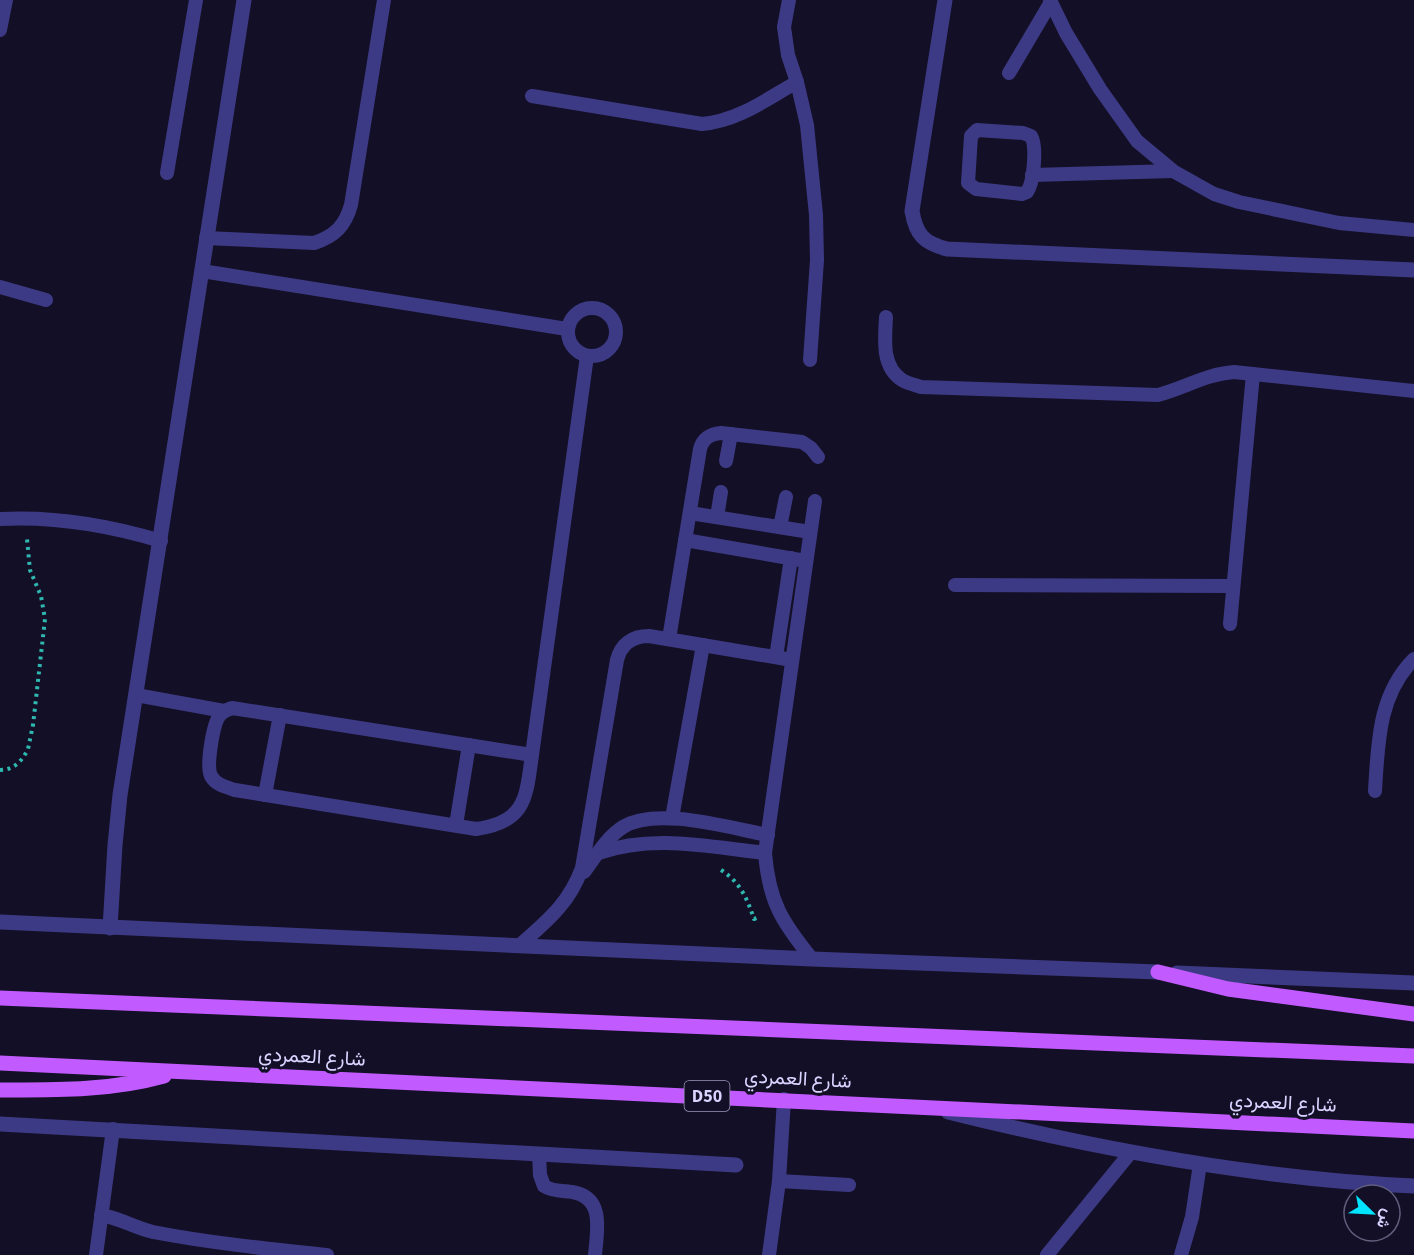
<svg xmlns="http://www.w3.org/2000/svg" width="1414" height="1255" viewBox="0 0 1414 1255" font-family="'Source Sans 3',Vazirmatn,sans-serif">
  <rect width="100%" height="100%" fill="#130f26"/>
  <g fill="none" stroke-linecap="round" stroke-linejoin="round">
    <!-- path -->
    <g stroke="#2fb8b0" stroke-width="4" stroke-dasharray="3 4.5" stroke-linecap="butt">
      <path d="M0 770C14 770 22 761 28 749L33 725 45 619 41 596 30 570 27 539"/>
      <path d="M721 870C740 882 747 898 754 919L760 917"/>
    </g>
    <!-- service -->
    <g stroke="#3d3a85" stroke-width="14">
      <polyline points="789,0 784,27 788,55 797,82 807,125 816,215 817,260 810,360"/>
      <polyline points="1050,0 1066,33 1100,89 1137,141 1173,171 1214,194 1239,202 1339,223 1414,230"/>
      <polyline points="0,30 6,0"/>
      <polyline points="1009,73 1051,2"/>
      <path d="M532 96 702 124C738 121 767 99 797 82"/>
      <path d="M977 130 1023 133 1031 136C1037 146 1034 182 1027 192L1022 194 976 189 968 183 971 136Z"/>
      <polyline points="167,173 196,0"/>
      <polyline points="1032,175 1173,171"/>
      <path d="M206 238 314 243C335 236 345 226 351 205L384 0"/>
      <polyline points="202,271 567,329"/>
      <polyline points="0,287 46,300"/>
      <circle cx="592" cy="332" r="24"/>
      <path d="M886 317C885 339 881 366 902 380 907 383 915 385 921 387L1158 395C1185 388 1206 374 1234 372L1414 391"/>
      <polyline points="726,461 731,434"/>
      <polyline points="690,513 810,532"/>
      <polyline points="717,517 721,492"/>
      <path d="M0 519C56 516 108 525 161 541"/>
      <polyline points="780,527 786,497"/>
      <polyline points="685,540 806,561"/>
      <polyline points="955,585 1233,586"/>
      <polyline points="1230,624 1253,374"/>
      <path d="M669 639 700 449C703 438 710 434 721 433L802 442 811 448 818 457"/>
      <polyline points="776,657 791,558"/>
      <polyline points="136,695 224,711"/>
      <path d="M532 755 232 708C227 710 223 711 220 715 213 723 206 766 211 776 216 785 226 787 235 790L476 829C526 822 526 798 532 755L587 356"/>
      <path d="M1375 791C1378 744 1378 695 1414 659"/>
      <polyline points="265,795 280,715"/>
      <polyline points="672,818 703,645"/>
      <polyline points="456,825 469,745"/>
      <path d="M599 853C653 834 709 847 765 853"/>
      <path d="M584 872C596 856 606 838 623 827 656 806 730 828 768 835"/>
      <path d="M519 946C547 921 569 904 582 868L617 660C621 644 632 636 649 636L792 660"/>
      <path d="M812 959C782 922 769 902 765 853L815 501"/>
      <path d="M539 1154 540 1175 544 1186C553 1192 562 1190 572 1192 605 1197 597 1231 595 1255"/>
      <polyline points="779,1181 849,1185"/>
      <path d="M101 1215C120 1218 135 1228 153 1232 210 1243 269 1249 327 1255"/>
      <polyline points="96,1255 113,1129"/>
      <polyline points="769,1255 779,1181 784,1099"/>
      <polyline points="1047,1255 1131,1152"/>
      <polyline points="1181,1255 1192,1217 1200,1164"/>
    </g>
    <!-- minor -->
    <g stroke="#3d3a85" stroke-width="15">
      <path d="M945 0 912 211C916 235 924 243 947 249L1414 270"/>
      <polyline points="110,928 115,845 120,795 244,0"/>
      <polyline points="1177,973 1414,983"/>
      <path d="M948 1112C1101 1150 1257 1179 1414 1186"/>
    </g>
    <!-- tertiary -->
    <g stroke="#3d3a85" stroke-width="15">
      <polyline points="0,922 812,959 1158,972"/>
      <polyline points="0,1124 736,1165"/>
    </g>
    <!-- primary -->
    <g stroke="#c25bff" stroke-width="15">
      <polyline points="1158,972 1228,989 1414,1014"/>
      <polyline points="0,998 1414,1056"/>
      <polyline points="0,1063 1414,1131"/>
      <path d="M0 1090C55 1090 110 1091 164 1076"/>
    </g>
  </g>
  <g text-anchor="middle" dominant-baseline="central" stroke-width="6" stroke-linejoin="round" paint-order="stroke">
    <!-- shield labels -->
    <rect fill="#130f26" stroke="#9e99be" stroke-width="1.5" x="684.5" y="1081" width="45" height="30" rx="4.5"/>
    <g font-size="18" font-weight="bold" fill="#d9d4ff">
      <text x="707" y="1096">D50</text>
    </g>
    <!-- street labels -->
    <g font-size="20" fill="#d9d4ff" stroke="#130f26">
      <text transform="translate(312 1057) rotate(3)">شارع العمردي</text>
      <text transform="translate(798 1079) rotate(3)">شارع العمردي</text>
      <text transform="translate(1283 1103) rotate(3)">شارع العمردي</text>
    </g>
  </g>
  <!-- north arrow -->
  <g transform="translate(1372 1213) rotate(114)"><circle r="28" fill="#130f26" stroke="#625e7d" stroke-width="1.5"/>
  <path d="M0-4.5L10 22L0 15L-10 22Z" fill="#00e5ff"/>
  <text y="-9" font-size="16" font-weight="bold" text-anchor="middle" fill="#d9d4ff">ش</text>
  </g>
</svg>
